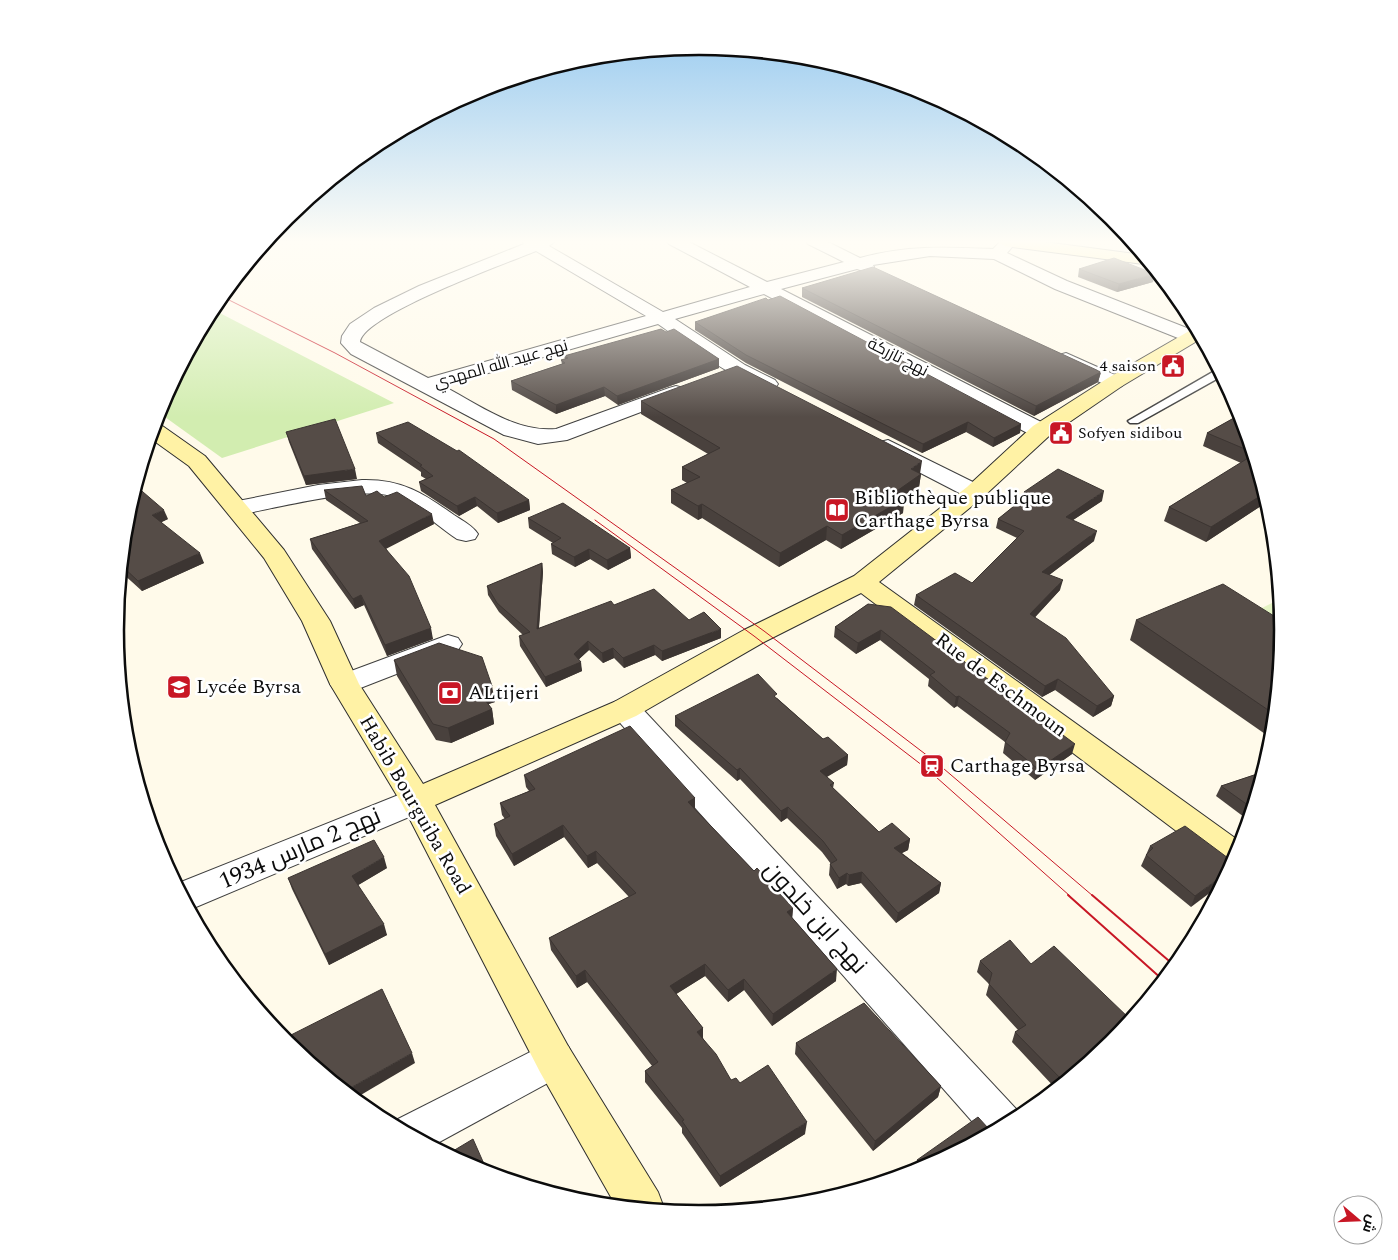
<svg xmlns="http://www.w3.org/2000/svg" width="1398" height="1260" viewBox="0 0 1398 1260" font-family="Spectral,Cairo,serif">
  <rect width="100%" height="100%" fill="#fffaea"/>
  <!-- green -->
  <polygon fill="#d2edb0" points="212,309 394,403 222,458 158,412"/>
  <!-- pitch -->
  <polygon fill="#e4f3c3" points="1280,599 1283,630 1242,618"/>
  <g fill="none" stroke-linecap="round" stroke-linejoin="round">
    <defs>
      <polygon id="lane" points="1218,369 1222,376 1138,423 1130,423 1128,421"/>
      <g id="street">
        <path d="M522 241H555L549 246 663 312 750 287 669 244 667 241H687L767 282 844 262 808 244 806 241H826L860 258C907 245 945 247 993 249L1001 241H1017L1007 253 1067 281 1197 332 1199 336 1197 340H1183L1055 289 994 259 930 256 873 265 874 267 872 271 866 272 857 269 781 289 1049 426 1052 431 1049 436 1041 437 1033 436 764 294 675 319 745 365 775 380 778 384 775 388C751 394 680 339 658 324L443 386C478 404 516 433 556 429L669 388 676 386 683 388 686 392 683 396 567 440 538 444 504 435 351 354 341 343 342 336 350 324 374 308 419 286 524 244ZM536 251 646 316 428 378 360 342C363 315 507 263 536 251Z"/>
        <polygon points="1066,353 1122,378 1125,382 1122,386 1115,388 1108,386 1059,363 1056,359 1059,355"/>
        <polygon points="888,440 983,487 987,492 983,497 975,499 967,497 880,452 877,447 880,442"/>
        <path d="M362 480C402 479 423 493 454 515 463 521 473 526 478 534L475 539 466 541 457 539C436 525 414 503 390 496 359 486 272 509 238 515L230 513 226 508 230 503 238 501 318 485Z"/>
        <polygon points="448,635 458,638 462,644 458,650 345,694 335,691 330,684 335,677"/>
        <polygon points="625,699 636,702 1019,1112 1021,1117 985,1136 614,716 610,709 614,702"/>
        <polygon points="416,788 428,791 432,800 428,809 196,907 190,909 176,884"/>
        <polygon points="554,1040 568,1046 574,1059 568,1072 432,1146 394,1126 396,1120"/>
      </g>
      <g id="secondary">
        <polygon points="997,241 1037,241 1143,255 1151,265 1005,246"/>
        <polygon points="1196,327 1202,338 1122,386 1049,436 983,497 879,582 1242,843 1230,869 1224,867 861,593 764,642 636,716 435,805 568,1046 658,1192 664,1208 663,1210 616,1206 540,1072 402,804 330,684 302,621 264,558 189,466 150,438 154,424 161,425 205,456 284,550 330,621 359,684 423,784 614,702 744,630 854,576 967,487 1033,426 1108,378"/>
      </g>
    </defs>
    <!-- lane casing -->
    <use href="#lane" stroke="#3f3f3f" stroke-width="3"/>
    <!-- street casing -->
    <use href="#street" stroke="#3f3f3f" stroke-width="2"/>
    <!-- secondary casing -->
    <use href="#secondary" stroke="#2e2e2e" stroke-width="2"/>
    <!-- lane -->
    <use href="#lane" fill="#fff" fill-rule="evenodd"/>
    <!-- street -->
    <use href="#street" fill="#fff" fill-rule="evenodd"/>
    <!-- secondary -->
    <use href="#secondary" fill="#fff2a5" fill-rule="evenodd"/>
    <!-- tram-far1 -->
    <g stroke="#c81725" stroke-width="1">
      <polyline points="221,296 335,353 494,439 764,631 937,763 1093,896"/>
      <polyline points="595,520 754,636 927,769 1070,896"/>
    </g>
    <!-- tram -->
    <g stroke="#c81725" stroke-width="2">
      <polyline points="1068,895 1163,980"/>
      <polyline points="1092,895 1175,966"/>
    </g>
  </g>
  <!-- wall -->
  <g fill="#49413d">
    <polygon points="1079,269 1153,282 1117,292 1078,277"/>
    <polygon points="802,288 1101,372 1098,382 1034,416 802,297"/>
    <polygon points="695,322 1021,424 1020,433 993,447 966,432 922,453 746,363 695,330"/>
    <polygon points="666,332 719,359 719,368 618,405 605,396 556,414 512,390 511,381 562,364 561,360 565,359 564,356"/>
    <polygon points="641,401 920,474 921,474 919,487 904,499 903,513 841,549 826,540 779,567 702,518 698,520 671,503 671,490 687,483 682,480 682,467 708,454 641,414"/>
    <polygon points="1241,414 1267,502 1206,542 1164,521 1169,507 1241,463 1203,446 1207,433"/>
    <polygon points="286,432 357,479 306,485 289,442"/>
    <polygon points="376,433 529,500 530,510 498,523 477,506 459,516 421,491 419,482 426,479 421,476 421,472 378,443"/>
    <polygon points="324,490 366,496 384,497 434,524 386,548 433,639 387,656 364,605 355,609 312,549 310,539 360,523 326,500"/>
    <polygon points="1024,492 1102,501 1073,520 1094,541 1049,575 1060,590 1035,617 1114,696 1111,706 1093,717 1055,690 1042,697 914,605 916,595 972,583 1017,538 996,528 998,519 1022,500"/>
    <polygon points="127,516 168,519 161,522 204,563 142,591 121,572"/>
    <polygon points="528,518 630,548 631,558 608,570 590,559 575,567 552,554 551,544 553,543 529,528"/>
    <polygon points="542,563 543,572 539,628 614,605 689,620 721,638 662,661 655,655 624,668 614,658 603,663 589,650 579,659 582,671 546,687 520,646 519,636 523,635 499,612 488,595 487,586"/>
    <polygon points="868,604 1072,754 1035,780 1003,753 1005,742 957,706 954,708 928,686 929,679 880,640 856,654 834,637 835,627"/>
    <polygon points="1136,620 1283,630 1272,734 1268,736 1130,640"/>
    <polygon points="394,660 495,702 488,704 492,709 494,724 451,743 436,740 397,676"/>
    <polygon points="777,698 823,739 848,755 847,765 827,777 834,783 833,788 879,832 910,839 908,850 902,853 941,883 939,893 896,923 861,883 848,886 846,884 837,889 829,875 830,864 831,864 822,852 787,818 781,822 740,779 737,781 675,726 675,716"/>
    <polygon points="1263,772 1248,820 1216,796 1221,786"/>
    <polygon points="524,775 695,798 695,809 754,871 793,908 792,918 836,981 772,1026 744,990 728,1002 705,976 676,994 703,1028 703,1038 731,1080 740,1083 805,1134 720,1187 682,1133 682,1128 645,1082 645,1071 652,1066 587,982 577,988 551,950 549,938 629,897 597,863 588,868 564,837 514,866 496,836 494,824 505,819 502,815 500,803 529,791 526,787"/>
    <polygon points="1150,846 1228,858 1191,907 1141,866"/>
    <polygon points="387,868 358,885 387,935 329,965 292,889 288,878"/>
    <polygon points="980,961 1031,964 1112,1043 1056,1089 1012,1042 1015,1032 1018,1030 986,995 989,984 977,972"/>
    <polygon points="796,1043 941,1086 938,1097 873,1151 795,1054"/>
    <polygon points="1003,1126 922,1169 916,1171 915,1170 917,1160 988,1128"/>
  </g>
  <!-- shaded-wall -->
  <g fill="#3c3532">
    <polygon points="1155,274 1153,282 1117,292 1119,284"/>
    <polygon points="719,359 719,368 618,405 617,396"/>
    <polygon points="1101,372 1098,382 1034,416 1036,406"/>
    <polygon points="604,387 605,396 556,414 556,405"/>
    <polygon points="968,422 966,432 922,453 923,444"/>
    <polygon points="1021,424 1020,433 993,447 994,438"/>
    <polygon points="922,461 920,474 911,469"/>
    <polygon points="355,469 357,479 306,485 304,476"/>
    <polygon points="921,474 919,487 899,502 904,499 903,513 841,549 842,535 894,493"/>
    <polygon points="1104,491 1102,501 1064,526 1066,517"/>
    <polygon points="1265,493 1267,502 1206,542 1211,527"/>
    <polygon points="475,497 477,506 459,516 457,506"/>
    <polygon points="529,500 530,510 498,523 497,513"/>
    <polygon points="702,504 702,518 698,520 698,506"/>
    <polygon points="164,510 168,519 156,525 152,515"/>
    <polygon points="432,514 434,524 382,551 379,541"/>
    <polygon points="827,526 826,540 779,567 780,553"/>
    <polygon points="1097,531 1094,541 1040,582 1042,572"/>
    <polygon points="630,548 631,558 608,570 607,560"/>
    <polygon points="589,549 590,559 575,567 574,557"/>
    <polygon points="200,553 204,563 142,591 138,581"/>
    <polygon points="542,563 543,572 538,639 537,629"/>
    <polygon points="1063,580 1060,590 1028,625 1030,614"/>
    <polygon points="361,595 364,605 355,609 353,599"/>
    <polygon points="431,628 433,639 387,656 385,645"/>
    <polygon points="721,629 721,638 662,661 662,651"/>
    <polygon points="881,630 880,640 856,654 858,643"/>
    <polygon points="588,641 589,650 575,663 574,654"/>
    <polygon points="654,645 655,655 624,668 623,658"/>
    <polygon points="613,648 614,658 603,663 602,653"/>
    <polygon points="581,662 582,671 546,687 545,677"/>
    <polygon points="1058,679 1055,690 1042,697 1045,686"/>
    <polygon points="492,686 495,702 480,707 478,691"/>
    <polygon points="959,696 957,706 954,708 956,697"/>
    <polygon points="1114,696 1111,706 1093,717 1097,706"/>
    <polygon points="492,709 494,724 451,743 448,728"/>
    <polygon points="1274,723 1272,734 1268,736"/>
    <polygon points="1075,744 1072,754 1035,780 1038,769"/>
    <polygon points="848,755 847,765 819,781 820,771"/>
    <polygon points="740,768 740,779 737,781 737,770"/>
    <polygon points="695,798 695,810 688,802"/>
    <polygon points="788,807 787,818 781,822 781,811"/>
    <polygon points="563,825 564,837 514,866 512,854"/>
    <polygon points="910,839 908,850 892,858 894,848"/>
    <polygon points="596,851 597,863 588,868 587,856"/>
    <polygon points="384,857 387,868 355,887 352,876"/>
    <polygon points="1229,871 1223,883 1191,907 1195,896"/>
    <polygon points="862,872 861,883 848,886 849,875"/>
    <polygon points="847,873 846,884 837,889 839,878"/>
    <polygon points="941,883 939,893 896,923 898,913"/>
    <polygon points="793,908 792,920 787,912"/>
    <polygon points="384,924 387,935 329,965 325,954"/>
    <polygon points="705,964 705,976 670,998 670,986"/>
    <polygon points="837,969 836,981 772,1026 773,1014"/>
    <polygon points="585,970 587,982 577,988 576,976"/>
    <polygon points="744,979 744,990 728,1002 728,990"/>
    <polygon points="703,1028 703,1040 697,1032"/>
    <polygon points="412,1053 415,1063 354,1099 345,1091"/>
    <polygon points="941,1086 938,1097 873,1151 875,1141"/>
    <polygon points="807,1122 805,1134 720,1187 720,1176"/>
  </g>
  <!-- building -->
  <g fill="#554c47" stroke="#3c3532">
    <polygon points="1114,258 1155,274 1119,284 1079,269"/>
    <polygon points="873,267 1101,372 1036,406 802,288"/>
    <polygon points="780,296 1021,424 994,438 968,422 923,444 746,355 695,322 766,298 768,300"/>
    <polygon points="661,329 666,332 674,329 719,359 617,396 604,387 556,405 511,381 565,363 561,360 568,358 564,356"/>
    <polygon points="737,366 922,461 911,469 921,474 894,493 904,499 842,535 827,526 780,553 702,504 698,506 671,490 700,477 682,467 720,448 641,401"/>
    <polygon points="1241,414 1252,452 1207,433"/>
    <polygon points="335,419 355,469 304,476 286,432"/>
    <polygon points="408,422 457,451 459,450 529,500 497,513 475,497 457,506 419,482 433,476 420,466 422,465 376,433"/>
    <polygon points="1253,455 1265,493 1211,527 1169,507"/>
    <polygon points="1058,469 1104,491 1066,517 1097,531 1042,572 1063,580 1030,614 1066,638 1114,696 1097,706 1058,679 1045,686 916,595 955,573 972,583 1024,531 998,519 1029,494 1024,492"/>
    <polygon points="136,486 164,510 152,515 200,553 138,581 122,566 127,516"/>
    <polygon points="362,486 366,496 377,491 384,497 397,492 432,514 379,541 409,576 431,628 385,645 361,595 353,599 310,539 368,521 324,490"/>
    <polygon points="563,503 630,548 607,560 589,549 574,557 551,544 561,538 528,518"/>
    <polygon points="542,563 537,629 611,601 614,605 654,589 689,620 704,612 721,629 662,651 654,645 623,658 613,648 602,653 588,641 574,654 581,662 545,677 519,636 530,632 497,603 487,586"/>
    <polygon points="1223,584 1282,621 1283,630 1274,714 1136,620"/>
    <polygon points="868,604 891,607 1075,744 1038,769 1005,742 1010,733 959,696 956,697 930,675 935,672 881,630 858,643 835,627"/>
    <polygon points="439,643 482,657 492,686 478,691 492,709 448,728 433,724 394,660"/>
    <polygon points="758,674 777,694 774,696 823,739 828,737 848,755 820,771 834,783 830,785 879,832 892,823 910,839 894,848 941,883 898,913 862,872 849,875 847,873 839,878 830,864 837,860 823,841 788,807 781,811 740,768 737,770 675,716"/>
    <polygon points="630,726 695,798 688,802 754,871 757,868 793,908 787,912 837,969 773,1014 744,979 728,990 705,964 670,986 703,1028 697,1032 716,1054 731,1080 736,1078 740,1083 768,1065 807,1122 720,1176 682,1121 684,1120 645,1071 658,1062 585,970 576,976 549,938 636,893 596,851 587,856 563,825 512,854 494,824 510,816 500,803 535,789 524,775"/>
    <polygon points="1263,772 1252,808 1221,786"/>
    <polygon points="1185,826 1228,858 1234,861 1229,871 1195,896 1146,855 1153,848 1150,846"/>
    <polygon points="374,840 384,857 352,876 384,924 325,954 288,878"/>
    <polygon points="1010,940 1031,964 1054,946 1131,1020 1112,1043 1064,1082 1015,1032 1026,1025 989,984 992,973 980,961"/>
    <polygon points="382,989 412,1053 345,1091 286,1043 283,1039"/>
    <polygon points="864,1003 941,1086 875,1141 796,1043"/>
    <polygon points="978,1117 988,1128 1000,1122 1003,1126 924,1168 917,1160"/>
    <polygon points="473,1139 488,1173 475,1169 448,1154"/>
  </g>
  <!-- sky -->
  <linearGradient id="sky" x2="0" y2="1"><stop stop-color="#8fc6f0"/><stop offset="0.58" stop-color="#fffdf6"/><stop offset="1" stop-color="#fffdf6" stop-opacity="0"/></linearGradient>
  <rect width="1398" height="417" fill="url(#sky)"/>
  <!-- icons -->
  <defs>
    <symbol id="civic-square" viewBox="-11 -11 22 22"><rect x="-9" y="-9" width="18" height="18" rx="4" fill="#c81725" stroke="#fff"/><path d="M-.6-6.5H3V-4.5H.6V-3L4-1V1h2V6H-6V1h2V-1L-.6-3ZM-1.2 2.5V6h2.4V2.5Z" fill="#fff"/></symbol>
    <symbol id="library-square" viewBox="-11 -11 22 22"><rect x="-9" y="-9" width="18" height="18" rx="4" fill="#c81725" stroke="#fff"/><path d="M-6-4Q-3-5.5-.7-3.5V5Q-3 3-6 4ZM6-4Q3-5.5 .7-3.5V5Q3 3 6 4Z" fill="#fff"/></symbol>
    <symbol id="school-square" viewBox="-11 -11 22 22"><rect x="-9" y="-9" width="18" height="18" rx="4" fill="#c81725" stroke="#fff"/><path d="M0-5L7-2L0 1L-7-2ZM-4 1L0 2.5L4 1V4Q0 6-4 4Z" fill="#fff"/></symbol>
    <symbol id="bank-square" viewBox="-11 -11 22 22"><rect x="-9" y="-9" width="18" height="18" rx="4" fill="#c81725" stroke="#fff"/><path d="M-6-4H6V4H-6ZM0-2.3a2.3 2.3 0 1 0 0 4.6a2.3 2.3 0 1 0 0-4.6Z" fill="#fff"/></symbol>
    <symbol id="station-square" viewBox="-11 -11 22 22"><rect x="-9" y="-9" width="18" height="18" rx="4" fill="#c81725" stroke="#fff"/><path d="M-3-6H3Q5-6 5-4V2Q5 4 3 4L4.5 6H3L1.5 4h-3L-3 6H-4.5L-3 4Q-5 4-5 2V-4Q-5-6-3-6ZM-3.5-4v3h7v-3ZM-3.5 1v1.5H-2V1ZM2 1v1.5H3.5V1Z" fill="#fff"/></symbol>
  </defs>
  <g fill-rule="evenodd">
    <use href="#civic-square" x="1159" y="352" width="28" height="28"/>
    <use href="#civic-square" x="1047" y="419" width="28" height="28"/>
    <use href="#library-square" x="823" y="496" width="28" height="28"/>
    <use href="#school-square" x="165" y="673" width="28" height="28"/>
    <use href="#bank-square" x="436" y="679" width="28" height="28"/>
    <use href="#station-square" x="918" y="752" width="28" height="28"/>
  </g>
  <g text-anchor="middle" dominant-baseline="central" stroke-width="5" stroke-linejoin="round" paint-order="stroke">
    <!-- far-street labels -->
    <g font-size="16" fill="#0c0c0c" stroke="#fff">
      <text transform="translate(898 357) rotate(27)">نهج تازركة</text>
      <text transform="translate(501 364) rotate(-16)">نهج عبيد الله المهدي</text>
    </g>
    <!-- far-poi labels -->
    <g font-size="16" fill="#0c0c0c" stroke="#fff" text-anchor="end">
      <text x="1156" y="366">4 saison</text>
      <text x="1078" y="433" text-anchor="start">Sofyen sidibou</text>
    </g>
    <!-- poi labels -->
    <g font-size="20" fill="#0c0c0c" stroke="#fff" text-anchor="start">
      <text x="854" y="498">Bibliothèque publique<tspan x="854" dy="23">Carthage Byrsa</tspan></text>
      <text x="196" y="687">Lycée Byrsa</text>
      <text x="468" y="693">ALtijeri</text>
      <text x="950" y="766">Carthage Byrsa</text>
    </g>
    <!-- street labels -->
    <g font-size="20" fill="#0c0c0c" stroke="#fff">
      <text transform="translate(1001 685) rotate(37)">Rue de Eschmoun</text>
      <text transform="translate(415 805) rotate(60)">Habib Bourguiba Road</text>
    </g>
    <!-- near-street labels -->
    <g font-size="24" fill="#0c0c0c" stroke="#fff">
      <text transform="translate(300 849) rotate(-23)">نهج 2 مارس 1934</text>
      <text transform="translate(815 918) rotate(48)">نهج ابن خلدون</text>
    </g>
  </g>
  <!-- crop -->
  <path d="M0 0H1398V1260H0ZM124 630a575 575 0 1 1 1150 0a575 575 0 1 1-1150 0Z" fill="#fff" fill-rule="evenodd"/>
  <path fill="none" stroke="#0c0c0c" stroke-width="2.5" d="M124 630a575 575 0 1 1 1150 0a575 575 0 1 1-1150 0Z"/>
  <!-- north arrow -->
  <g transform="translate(1358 1220) rotate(109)"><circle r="24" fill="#ffffff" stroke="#9e9e9e"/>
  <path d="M0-4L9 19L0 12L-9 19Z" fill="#c81725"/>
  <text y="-8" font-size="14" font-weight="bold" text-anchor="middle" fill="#0c0c0c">ش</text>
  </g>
</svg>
